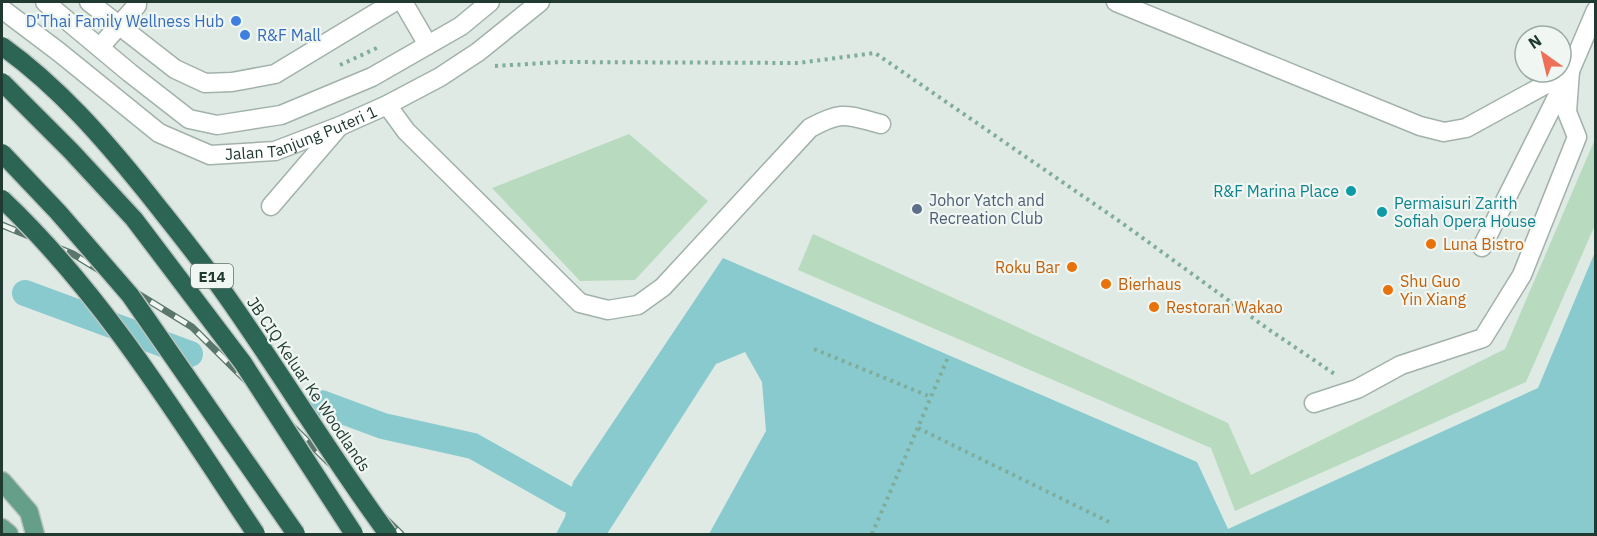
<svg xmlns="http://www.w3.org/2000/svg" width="1597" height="536" viewBox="0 0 1597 536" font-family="'IBM Plex Sans',sans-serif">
  <rect width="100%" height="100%" fill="#dfeae4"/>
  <!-- green -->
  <g fill="#b8dbbf">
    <polygon points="629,134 708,201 635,280 580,281 492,188"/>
    <polygon points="1595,139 1595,225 1526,382 1235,511 1211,448 798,270 813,234 1228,423 1251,475 1505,349"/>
  </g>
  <!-- water -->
  <polygon fill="#88cace" points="1595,252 1595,534 709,534 766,431 762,382 745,352 716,364 607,534 556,534 565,517 573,482 723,258 1197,462 1228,529 1538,388"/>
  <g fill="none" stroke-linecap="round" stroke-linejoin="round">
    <!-- canal -->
    <g stroke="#88cace" stroke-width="26">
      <polyline points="25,293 190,354"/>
      <polyline points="321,403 383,426 473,446 569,500"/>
    </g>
    <defs>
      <g id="minor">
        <polyline points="45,2 130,73 189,119 217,125 281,115 372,77 461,26 490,2"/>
        <polyline points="89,2 175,69 205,83 232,82 275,74 394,2"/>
        <polyline points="403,2 428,45"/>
        <polyline points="1116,2 1420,126 1444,132 1466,128 1570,71"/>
        <path id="s1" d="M2 9 59 52 159 133 210 155 275 151 340 126 387 105 440 77 478 52 540 2"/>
        <polyline points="100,47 137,5"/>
        <path d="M387 105 406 131 580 303 608 310 638 305 663 287 810 128C843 110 846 115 881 124"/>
        <polyline points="271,206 338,128"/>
        <polyline points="1482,247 1570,71 1596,10"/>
        <polyline points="1314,403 1357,389 1401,365 1483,338 1522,275 1577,137 1567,112 1570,71"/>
      </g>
      <g id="major">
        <polyline points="2,481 29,512 35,534"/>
        <polyline points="2,528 9,534"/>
      </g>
    </defs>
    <!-- minor casing -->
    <use href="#minor" stroke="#a2b2ab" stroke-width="21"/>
    <!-- major casing -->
    <use href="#major" stroke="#bcc4c1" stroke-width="21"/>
    <!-- path -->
    <g stroke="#80ad9b" stroke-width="4" stroke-dasharray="3 4.5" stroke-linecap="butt">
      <polyline points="340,65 379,47"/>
      <polyline points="495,66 561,62 798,63 875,53 1122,223 1268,329 1336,375"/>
      <polyline points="814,349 931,397"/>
      <polyline points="918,428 1109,522"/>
      <polyline points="872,534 949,355"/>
    </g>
    <!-- minor -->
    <use href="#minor" stroke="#fff" stroke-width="18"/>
    <!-- major -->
    <use href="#major" stroke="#659f8a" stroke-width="18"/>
    <defs>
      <polyline id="rail" points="2,225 73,254 192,327 401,534"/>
    </defs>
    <!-- rail casing -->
    <use href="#rail" stroke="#5b766c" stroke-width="7"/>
    <!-- rail -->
    <use href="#rail" stroke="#f0f7f3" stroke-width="4.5" stroke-dasharray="14" stroke-linecap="butt"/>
    <defs>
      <g id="highway-bridge">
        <path d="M2 46C59 87 104 139 148 194 174 227 201 260 225 294 281 373 331 457 388 534"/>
        <polyline points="2,82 71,151 134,219 243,363 354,534"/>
        <polyline points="2,153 58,212 130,295 296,534"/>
        <path d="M2 199C103 294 179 419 256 534"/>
      </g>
    </defs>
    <!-- highway-bridge casing -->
    <use href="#highway-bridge" stroke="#bcc4c1" stroke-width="21" stroke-linecap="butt"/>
    <!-- highway-bridge -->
    <use href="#highway-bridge" stroke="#2d6554" stroke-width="18"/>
  </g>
  <!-- markers -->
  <g fill="#3f7fe0" stroke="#f0f7f3" stroke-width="2">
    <circle cx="236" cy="21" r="6"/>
    <circle cx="245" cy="35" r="6"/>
  </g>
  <g fill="#0f9aa8" stroke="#f0f7f3" stroke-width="2">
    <circle cx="1351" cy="191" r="6"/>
    <circle cx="1382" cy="212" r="6"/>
  </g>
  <circle fill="#5c6f8a" stroke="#f0f7f3" stroke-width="2" cx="917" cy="209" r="6"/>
  <g fill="#e8710a" stroke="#f0f7f3" stroke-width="2">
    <circle cx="1431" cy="244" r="6"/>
    <circle cx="1072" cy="267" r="6"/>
    <circle cx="1106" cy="284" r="6"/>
    <circle cx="1388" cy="290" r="6"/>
    <circle cx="1154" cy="307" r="6"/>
  </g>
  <g text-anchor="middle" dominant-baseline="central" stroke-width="4.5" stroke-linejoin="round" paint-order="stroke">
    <!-- shield labels -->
    <rect fill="#f0f7f3" stroke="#5f736b" stroke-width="1.5" x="191" y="264" width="42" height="24" rx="4.5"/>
    <g font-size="15" font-weight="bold" fill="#213a31">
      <text x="212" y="276">E14</text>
    </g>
    <!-- shop labels -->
    <g font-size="16" fill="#366cbe" stroke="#f0f7f3" text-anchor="end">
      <text x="224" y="21">D'Thai Family Wellness Hub</text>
      <text x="257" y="35" text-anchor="start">R&amp;F Mall</text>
    </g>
    <!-- street labels -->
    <g font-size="16" fill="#213a31" stroke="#f0f7f3">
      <text stroke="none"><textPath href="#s1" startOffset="350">Jalan Tanjung Puteri 1</textPath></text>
      <text transform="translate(309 384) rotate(56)">JB CIQ Keluar Ke Woodlands</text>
    </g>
    <!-- culture labels -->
    <g font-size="16" fill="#0d838f" stroke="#f0f7f3" text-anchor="end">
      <text x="1339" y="191">R&amp;F Marina Place</text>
      <text x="1394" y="203" text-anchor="start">Permaisuri Zarith<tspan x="1394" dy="18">Sofiah Opera House</tspan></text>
    </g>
    <!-- service labels -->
    <g font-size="16" fill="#4e5e75" stroke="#f0f7f3" text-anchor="start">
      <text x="929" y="200">Johor Yatch and<tspan x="929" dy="18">Recreation Club</tspan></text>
    </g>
    <!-- food labels -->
    <g font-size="16" fill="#c56008" stroke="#f0f7f3" text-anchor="start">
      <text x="1443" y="244">Luna Bistro</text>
      <text x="1060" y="267" text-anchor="end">Roku Bar</text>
      <text x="1400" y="281">Shu Guo<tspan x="1400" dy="18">Yin Xiang</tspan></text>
      <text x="1118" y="284">Bierhaus</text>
      <text x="1166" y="307">Restoran Wakao</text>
    </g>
  </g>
  <!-- border -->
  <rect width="1597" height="536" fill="none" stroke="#213a31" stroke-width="6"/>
  <!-- north arrow -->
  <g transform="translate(1543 54) rotate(326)"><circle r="28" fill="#f0f7f3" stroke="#9daba5" stroke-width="1.5"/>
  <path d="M0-4.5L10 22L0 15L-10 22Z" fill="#ee7059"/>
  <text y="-9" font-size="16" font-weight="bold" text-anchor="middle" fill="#213a31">N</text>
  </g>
</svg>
